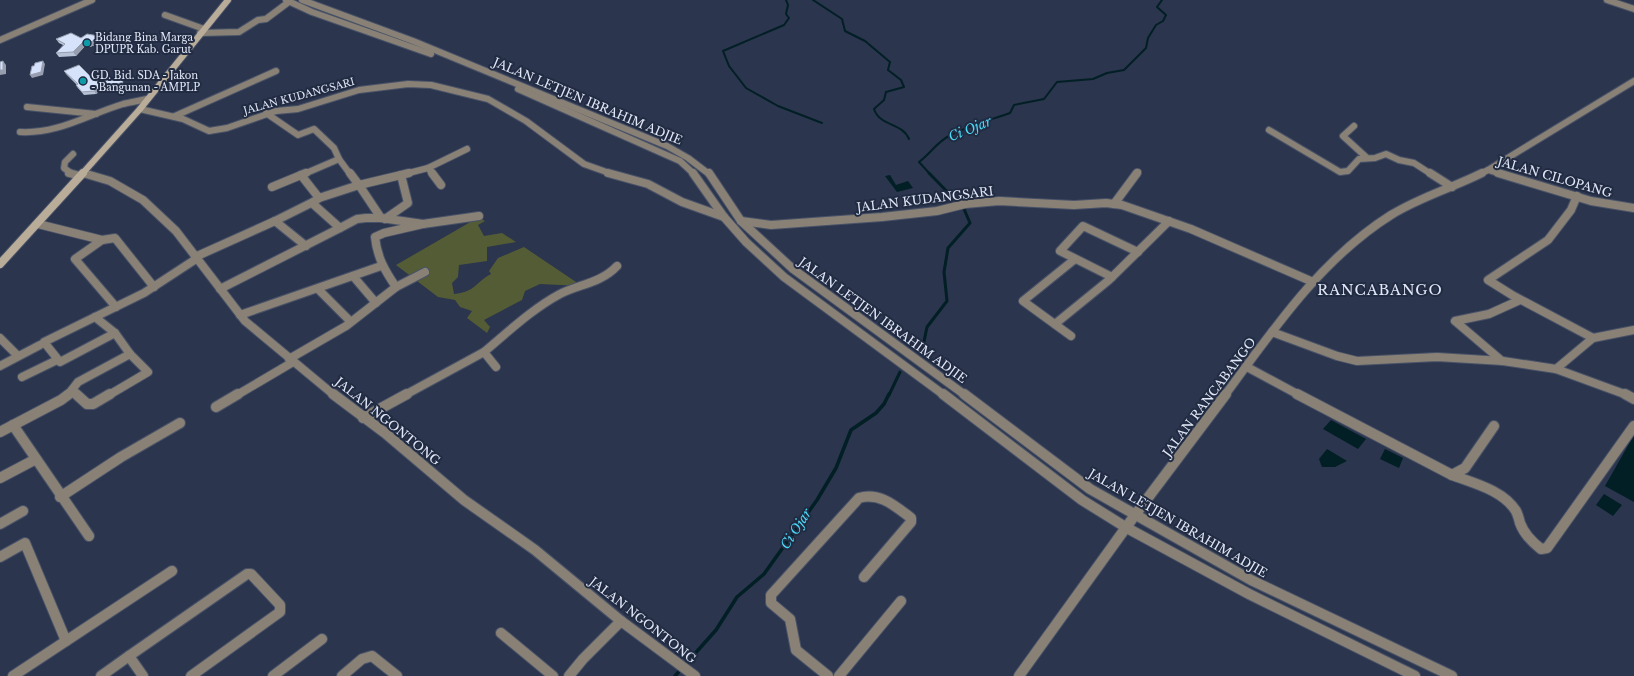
<svg xmlns="http://www.w3.org/2000/svg" width="1634" height="676" viewBox="0 0 1634 676" font-family="'Libre Baskerville',serif">
  <rect width="100%" height="100%" fill="#2b354d"/>
  <!-- green -->
  <path fill="#545c36" d="M479 217 485 221 478 225 484 236 502 233 516 242 487 247V261L459 265 458 277 452 283 454 294C477 291 473 284 491 274L489 271 498 258 524 247 582 286 540 284 525 291 522 300 484 320 490 327 487 333 467 318 472 311 460 307 455 300 438 297 396 265Z"/>
  <!-- water -->
  <g fill="#011f25">
    <polygon points="890,175 896,185 908,181 913,188 897,192 885,176"/>
    <polygon points="1331,420 1366,439 1358,449 1323,429"/>
    <polygon points="1634,435 1634,502 1605,486"/>
    <polygon points="1327,449 1347,461 1335,467 1322,467 1319,459"/>
    <polygon points="1385,449 1403,458 1399,468 1380,459"/>
    <polygon points="1604,494 1622,505 1613,516 1596,505"/>
  </g>
  <g fill="none" stroke-linecap="round" stroke-linejoin="round">
    <!-- stream-far2 -->
    <g stroke="#011f25" stroke-width="2">
      <polyline points="786,0 788,5 786,14 789,18 784,25 723,51 729,66 746,88 778,106 822,123"/>
      <path d="M813 0 842 19 845 31 865 41 890 62 888 70 901 80 904 87 886 92 884 100 874 109C880 127 902 122 909 139"/>
      <path d="M930 174 919 162C930 154 937 142 949 136 968 126 990 120 1010 113L1014 105 1044 99 1057 82 1093 79 1107 73 1124 70 1146 48 1148 38 1156 25 1163 21 1166 15 1157 7 1162 0"/>
    </g>
    <!-- stream-far1 -->
    <g stroke="#011f25" stroke-width="3">
      <polyline points="922,351 927,327 947,301 944,272 948,248 970,223 964,209 929,173"/>
      <polyline points="889,395 900,372"/>
    </g>
    <!-- stream -->
    <polyline stroke="#011f25" stroke-width="3.5" points="675,676 716,630 737,597 764,574 817,500 836,468 851,430 876,413 884,404 889,394"/>
    <defs>
      <g id="minor-far2">
        <polyline points="1607,0 1634,9"/>
        <polyline points="165,15 204,29"/>
        <polyline points="200,33 239,32 258,20 266,19 290,1"/>
        <polyline points="0,40 92,0"/>
        <polyline points="27,107 96,114"/>
        <polyline points="140,109 183,119 209,131 227,128 276,111 298,109 359,90 408,84 431,85 488,99 526,121 584,164 612,174"/>
        <polyline points="266,113 298,135 314,129 334,148 339,159 350,174"/>
        <polyline points="175,116 276,71"/>
        <polyline points="1354,126 1343,136 1366,157"/>
        <polyline points="1269,130 1340,172 1348,171 1359,159 1375,158 1386,154 1399,160 1414,163 1431,174"/>
        <path d="M20 132C58 134 87 115 123 104 131 102 139 101 147 99"/>
        <polyline points="428,168 433,174"/>
        <polyline points="83,173 86,174"/>
        <polyline points="72,174 64,168 65,162 73,154"/>
        <polyline points="304,174 339,159"/>
        <polyline points="405,174 428,168 467,149"/>
        <polyline points="1137,174 1138,172"/>
      </g>
      <g id="minor-far1">
        <polyline points="69,173 80,176"/>
        <polyline points="83,173 110,181 143,200 176,231 245,321 334,395"/>
        <polyline points="306,173 301,175 319,198"/>
        <polyline points="432,173 441,185"/>
        <polyline points="608,173 648,184 682,202 724,217"/>
        <polyline points="1430,173 1452,187"/>
        <polyline points="272,187 301,175"/>
        <polyline points="1577,196 1571,210 1548,240 1488,280 1512,295 1593,338"/>
        <polyline points="1114,204 1137,173"/>
        <polyline points="381,218 359,185 401,175"/>
        <polyline points="385,219 408,203 401,175 409,173"/>
        <polyline points="741,221 771,225 882,217 937,211 965,204 999,201 1074,205 1106,203 1122,205 1191,229 1313,282"/>
        <polyline points="38,224 102,240"/>
        <polyline points="340,228 357,219 366,218 381,218 423,224 479,216"/>
        <polyline points="306,246 275,221 313,202"/>
        <polyline points="195,257 275,221"/>
        <polyline points="353,276 376,303"/>
        <polyline points="1112,277 1060,251 1083,226 1138,252"/>
        <polyline points="396,287 425,272"/>
        <polyline points="220,289 340,228 312,203 319,198 359,185 350,173"/>
        <polyline points="318,289 350,321"/>
        <polyline points="116,307 75,259 102,240 115,238 154,287"/>
        <polyline points="240,315 381,266"/>
        <polyline points="95,317 115,333 130,354 148,372 109,395"/>
        <polyline points="1055,324 1109,280 1169,221"/>
        <polyline points="1272,332 1337,356 1357,361 1437,357 1503,361 1556,369 1627,395"/>
        <polyline points="115,333 60,362 44,342 144,293 196,259"/>
        <polyline points="1071,336 1023,301 1075,259"/>
        <polyline points="0,338 18,356"/>
        <path d="M484 352C508 332 532 309 560 294 580 284 601 283 617 266"/>
        <path d="M289 359 346 326 396 287C385 271 377 257 375 237L384 233 423 224"/>
        <polyline points="1502,361 1455,321 1489,314 1520,300"/>
        <polyline points="0,366 40,345"/>
        <polyline points="1247,367 1299,395"/>
        <polyline points="1556,369 1593,338 1634,330"/>
        <polyline points="22,377 57,360"/>
        <polyline points="72,390 77,395"/>
        <polyline points="68,395 78,382 130,354"/>
        <polyline points="237,395 293,362"/>
        <polyline points="405,395 484,352 496,367"/>
      </g>
      <g id="minor">
        <polyline points="76,394 87,404 93,404 110,394"/>
        <polyline points="333,394 385,433 464,500 535,550 621,621 695,676"/>
        <polyline points="1297,394 1452,475 1465,468 1494,426"/>
        <polyline points="1625,394 1634,399"/>
        <polyline points="216,407 238,394"/>
        <polyline points="363,418 407,394"/>
        <polyline points="13,425 89,536"/>
        <polyline points="0,432 61,400 69,394"/>
        <path d="M1452 475C1473 483 1503 490 1516 511 1518 515 1519 519 1520 523 1524 534 1532 542 1541 549L1547 548 1634 426"/>
        <polyline points="0,478 36,459"/>
        <polyline points="60,497 121,457 180,423"/>
        <polyline points="0,524 23,511"/>
        <polyline points="0,557 25,543 66,641"/>
        <polyline points="501,633 553,676"/>
        <polyline points="129,656 247,574 251,574 280,605 280,612 191,676"/>
        <polyline points="13,676 172,571"/>
        <polyline points="101,676 129,656 143,676"/>
        <polyline points="273,676 322,639"/>
        <polyline points="342,676 362,659 372,656 397,676"/>
        <polyline points="569,676 583,659 621,621"/>
        <path d="M828 676 796 650 790 619 771 603V595L859 498C880 492 895 506 911 518V522L864 577"/>
        <polyline points="839,676 901,601"/>
      </g>
      <g id="tertiary-far2">
        <polyline points="286,0 312,12 431,54"/>
        <polyline points="302,0 413,41 667,146 688,158 709,174"/>
        <polyline points="518,89 680,161 694,174"/>
        <polyline points="1488,170 1634,81"/>
        <polyline points="1480,174 1488,170 1501,174"/>
      </g>
      <g id="tertiary-far1">
        <polyline points="693,173 724,217 746,242 784,277 944,395"/>
        <polyline points="709,173 741,221 793,269 965,395"/>
        <polyline points="1498,173 1591,201 1634,208"/>
        <path d="M1225 395C1273 330 1321 259 1391 215 1420 197 1452 188 1482 173"/>
      </g>
      <g id="tertiary">
        <polyline points="943,394 1082,500 1127,528 1249,594 1415,676"/>
        <polyline points="964,394 1090,489 1251,580 1452,676"/>
        <polyline points="1019,676 1135,515 1226,394"/>
      </g>
      <polyline id="secondary-far1" points="82,174 140,109 228,0"/>
      <polyline id="secondary" points="0,264 83,173"/>
    </defs>
    <!-- minor-far2 casing -->
    <use href="#minor-far2" stroke="#485268" stroke-width="8"/>
    <!-- minor-far1 casing -->
    <use href="#minor-far1" stroke="#485268" stroke-width="10"/>
    <!-- minor casing -->
    <use href="#minor" stroke="#485268" stroke-width="12"/>
    <!-- tertiary-far2 casing -->
    <use href="#tertiary-far2" stroke="#485268" stroke-width="8"/>
    <!-- tertiary-far1 casing -->
    <use href="#tertiary-far1" stroke="#485268" stroke-width="10"/>
    <!-- tertiary casing -->
    <use href="#tertiary" stroke="#485268" stroke-width="12"/>
    <!-- secondary-far1 casing -->
    <use href="#secondary-far1" stroke="#485268" stroke-width="8"/>
    <!-- secondary casing -->
    <use href="#secondary" stroke="#485268" stroke-width="10"/>
    <!-- minor-far2 -->
    <use href="#minor-far2" stroke="#898176" stroke-width="6"/>
    <!-- minor-far1 -->
    <use href="#minor-far1" stroke="#898176" stroke-width="8"/>
    <!-- minor -->
    <use href="#minor" stroke="#898176" stroke-width="10"/>
    <!-- tertiary-far2 -->
    <use href="#tertiary-far2" stroke="#898176" stroke-width="6"/>
    <!-- tertiary-far1 -->
    <use href="#tertiary-far1" stroke="#898176" stroke-width="8"/>
    <!-- tertiary -->
    <use href="#tertiary" stroke="#898176" stroke-width="10"/>
    <!-- secondary-far1 -->
    <use href="#secondary-far1" stroke="#b9ac99" stroke-width="6"/>
    <!-- secondary -->
    <use href="#secondary" stroke="#b9ac99" stroke-width="8"/>
  </g>
  <!-- wall -->
  <g fill="#b8c2d7">
    <polygon points="105,37 107,40 90,47 86,45 76,56 59,57 56,53 63,45 59,43 56,39"/>
    <polygon points="64,71 95,81 124,83 124,85 104,92 99,92 96,94 84,95 78,88 76,85 77,85 66,74"/>
  </g>
  <!-- shaded-wall -->
  <g fill="#969eaf">
    <polygon points="105,37 107,40 90,47 87,43"/>
    <polygon points="84,41 86,45 76,56 73,52"/>
    <polygon points="3,61 6,65 6,74 0,75 0,70"/>
    <polygon points="43,61 45,64 43,75 32,78 30,75"/>
    <polygon points="122,80 124,85 104,92 102,89"/>
    <polygon points="97,89 99,92 96,94 94,91"/>
  </g>
  <!-- building -->
  <g fill="#d6e1fa" stroke="#969eaf">
    <polygon points="71,33 81,38 87,34 105,37 87,43 84,41 73,52 56,53 65,44 56,39"/>
    <polygon points="3,61 3,70 0,70 0,62"/>
    <polygon points="43,61 41,72 30,75 32,66 34,66 35,63"/>
    <polygon points="79,65 95,81 122,80 123,82 102,89 97,89 94,91 82,92 76,85 78,84 64,71"/>
  </g>
  <!-- markers -->
  <g fill="#0f9aa8" stroke="#212b42" stroke-width="1.5">
    <circle cx="87" cy="43" r="4"/>
    <circle cx="83" cy="81" r="4"/>
  </g>
  <g text-anchor="middle" dominant-baseline="central" stroke-width="4" stroke-linejoin="round" paint-order="stroke">
    <!-- far-poi labels -->
    <g font-size="10" fill="#e1e8f8" stroke="#212b42" text-anchor="start">
      <text x="95" y="37">Bidang Bina Marga<tspan x="95" dy="12">DPUPR Kab. Garut</tspan></text>
      <text x="91" y="75">GD. Bid. SDA - Jakon<tspan x="91" dy="12">- Bangunan - AMPLP</tspan></text>
    </g>
    <!-- far-street labels -->
    <g font-size="10" fill="#e1e8f8" stroke="#212b42">
      <text transform="translate(299 96) rotate(-15)">JALAN KUDANGSARI</text>
    </g>
    <!-- street labels -->
    <g font-size="12" fill="#e1e8f8" stroke="#212b42">
      <text transform="translate(588 101) rotate(23)">JALAN LETJEN IBRAHIM ADJIE</text>
      <text transform="translate(1555 177) rotate(16)">JALAN CILOPANG</text>
      <text transform="translate(925 199) rotate(-7)">JALAN KUDANGSARI</text>
      <text transform="translate(883 320) rotate(36)">JALAN LETJEN IBRAHIM ADJIE</text>
      <text transform="translate(1209 397) rotate(-53)">JALAN RANCABANGO</text>
      <text transform="translate(388 421) rotate(39)">JALAN NGONTONG</text>
      <text transform="translate(1178 523) rotate(30)">JALAN LETJEN IBRAHIM ADJIE</text>
      <text transform="translate(643 620) rotate(38)">JALAN NGONTONG</text>
    </g>
    <!-- water labels -->
    <g font-size="13" font-style="italic" fill="#4bd7f5" stroke="#212b42">
      <text transform="translate(970 129) rotate(-22)">Ci Ojar</text>
      <text transform="translate(796 529) rotate(-57)">Ci Ojar</text>
    </g>
    <!-- quarter labels -->
    <g font-size="14" letter-spacing="1" fill="#e1e8f8" stroke="#212b42">
      <text x="1380" y="290">RANCABANGO</text>
    </g>
  </g>
</svg>
